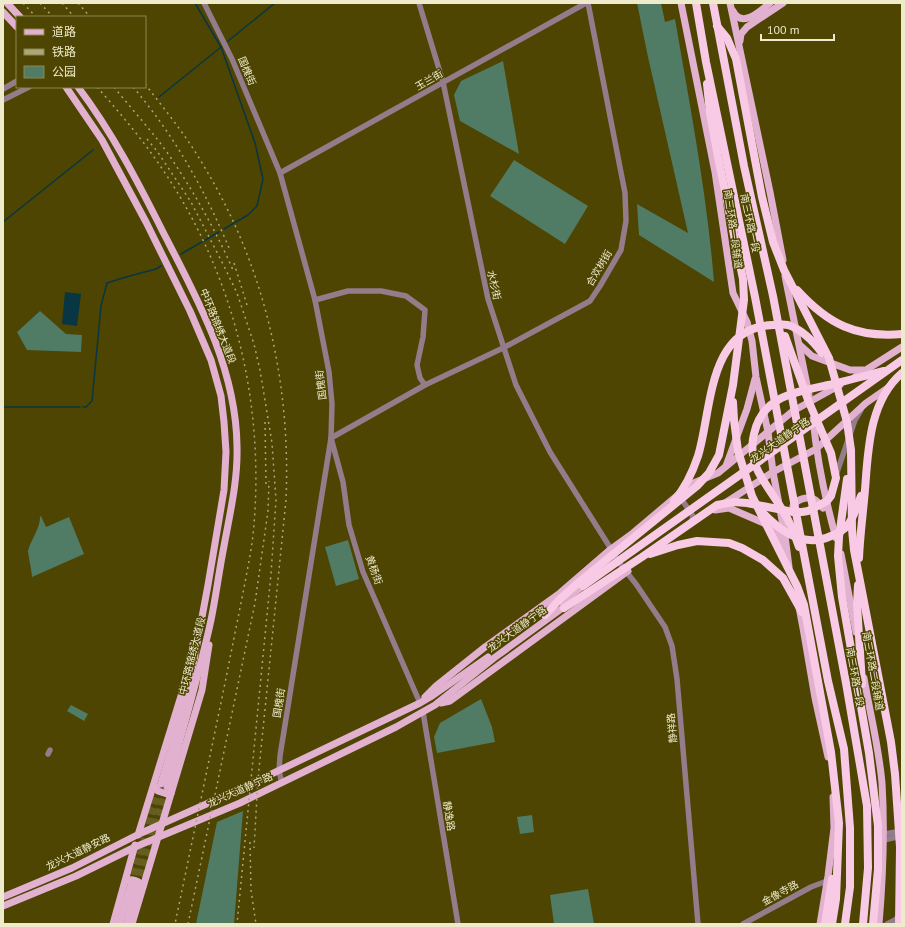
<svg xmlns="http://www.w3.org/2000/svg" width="905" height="927" viewBox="0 0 905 927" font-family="'PT Sans','Noto Sans SC',sans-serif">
  <rect width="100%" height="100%" fill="#4d4501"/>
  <!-- green -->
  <g fill="#507b65">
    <path d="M637 3H661L665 22 675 19C690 106 707 194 714 282L639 235 637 204 688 233 648 57Z"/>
    <polygon points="503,61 519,154 460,121 454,95 461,81"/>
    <polygon points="514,160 588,206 565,244 490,196"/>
    <polygon points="40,311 66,334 82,335 81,352 27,350 17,332"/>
    <path d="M41 516 46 527 69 517 84 554 32 577C32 571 28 554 28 551 31 539 40 529 40 517Z"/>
    <polygon points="348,540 359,579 336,586 325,547"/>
    <polygon points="481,699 492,727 495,742 437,753 434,737 440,723"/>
    <polygon points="71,705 88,714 84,721 67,711"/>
    <polygon points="243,811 234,924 196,924 217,822"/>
    <polygon points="532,815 534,832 520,834 517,817"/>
    <polygon points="588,889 594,924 554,924 550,895"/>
  </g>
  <!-- water -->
  <polygon fill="#083643" points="65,292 81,294 77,326 62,324"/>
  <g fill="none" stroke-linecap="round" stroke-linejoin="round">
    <!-- stream -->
    <g stroke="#083643" stroke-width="1.5">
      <polyline points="195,3 221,47 255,143 263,179 257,206 248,215 224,229"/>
      <polyline points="228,41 275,3"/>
      <polyline points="159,97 221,47"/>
      <polyline points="3,222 93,150"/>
      <polyline points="181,254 219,232"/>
      <polyline points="3,407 80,407"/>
      <polyline points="83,407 86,407 92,401 101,306 107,283 126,277 156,269 161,266"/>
    </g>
    <!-- major-tunnel -->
    <g stroke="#655e1f" stroke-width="7" stroke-dasharray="7 3.5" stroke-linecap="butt">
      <polyline points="131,885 160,786"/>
      <polyline points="137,886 166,789"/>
    </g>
    <!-- minor -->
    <g stroke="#947c8a" stroke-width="5.5">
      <polyline points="204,3 232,59 280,173 315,300 329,372 332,404 331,438 280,756 279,771 282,783"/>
      <polyline points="419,3 443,82 488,299 516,385 550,452 611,549 617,560 636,584 665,627 672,646 677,679 698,924"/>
      <polyline points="3,89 17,81"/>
      <polyline points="3,100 29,87"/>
      <polyline points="280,173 586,3"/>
      <polyline points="315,300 348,291 381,291 406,296 425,310 423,337 417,365 420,378 425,385"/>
      <polyline points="836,475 855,420 861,410"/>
      <polyline points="680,497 693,516 691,524"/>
      <polyline points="420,703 363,572 349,525 343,482 331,438 425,385 503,348 590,301 600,286 621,250 626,221 625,193 588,3"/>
      <polyline points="423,712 458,924"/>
      <polyline points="48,754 50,750"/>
      <polyline points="884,834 902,831"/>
      <polyline points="884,840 901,836"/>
      <polyline points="743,924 811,887 827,881"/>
      <polyline points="887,924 895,920 900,915"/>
    </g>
    <!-- major -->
    <g stroke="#e1b1cf" stroke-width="7">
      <polyline points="7,3 20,17"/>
      <polyline points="681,3 715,172 733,293 747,322 752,341 756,377 768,432 773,472 785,536 789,567"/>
      <polyline points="730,3 770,192 783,260"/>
      <path d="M733 11C742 29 760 11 770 3"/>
      <polyline points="3,12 17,27"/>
      <polyline points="740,41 741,34 747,27 783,3"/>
      <polyline points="66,87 102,140 146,222 190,311 211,360 221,396 224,422 226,452 224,490 208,585 187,697 161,784"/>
      <path d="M78 87C112 132 138 182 163 232 198 300 236 368 237 446 238 480 230 513 224 546 219 571 216 596 211 620 199 676 182 731 167 787"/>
      <polyline points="785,276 809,395"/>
      <polyline points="800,345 812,356 850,370 863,370"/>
      <polyline points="855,377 902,347"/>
      <path d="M813 419C817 459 825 499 836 538"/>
      <polyline points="726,466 747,409 755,379"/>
      <polyline points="725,503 773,472 816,449 866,403 889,387"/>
      <path d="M793 506C796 500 806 496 813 499 817 500 820 505 823 508"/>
      <polyline points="715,510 729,508 773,527 778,533 783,548"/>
      <polyline points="841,554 856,632"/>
      <polyline points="562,602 583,586"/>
      <polyline points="799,607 803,628 815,698 828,757"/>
      <path d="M864 678C870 713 879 748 882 783 885 831 883 877 879 924"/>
      <polyline points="425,697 436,686 485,647 560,593 611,549 633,533 691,484 718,473 793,411 840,385"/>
      <polyline points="441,703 450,701 628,571"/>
      <polyline points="154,785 158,791 167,794 171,793"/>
      <polyline points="138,835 181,696 193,644"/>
      <path d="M126 881C132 878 139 881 143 886"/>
      <polyline points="3,897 72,868 139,834 240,789 420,703 432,696 488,657"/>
      <polyline points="3,906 76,876 135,847 240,803 396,727 435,705 494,658 568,604"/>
      <polyline points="113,924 135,845"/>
      <polyline points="119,924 131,885"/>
      <polyline points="126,924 137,886"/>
      <polyline points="132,924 202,690 209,645"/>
      <polyline points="820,924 828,876 834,828 833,797"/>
    </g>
    <!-- highway -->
    <g stroke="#f9cae6" stroke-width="8">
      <polyline points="696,3 706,62 755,297 828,681 844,749 850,828 850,887 845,924"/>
      <polyline points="713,3 744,166 773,296 846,683 867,806 868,868 863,924"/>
      <polyline points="717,26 727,38 736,59 762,197 773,242 784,270 829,358 847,422 851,450 852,529 854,550 891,742 895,774 900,847 899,924"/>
      <path d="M797 290C828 324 856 338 902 334"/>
      <polyline points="733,402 734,420 738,451 752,496 797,586 804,605 831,752 839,823 836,899 832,924"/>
      <polyline points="847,479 839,537 838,556 842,597 869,753 878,826 878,869 873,924"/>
      <path d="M674 501C685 488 693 471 698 456 712 411 707 327 773 325 777 325 783 324 788 325 803 330 813 341 822 353"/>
      <path d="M763 513C781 532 805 548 831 536 836 534 843 531 847 526 854 518 857 506 861 496"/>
      <path d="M799 547C795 535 790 522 783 511 775 497 764 484 757 469 752 457 751 446 754 434 763 393 800 392 833 384 850 380 867 375 884 371"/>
      <polyline points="650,554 678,545 697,541 729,543 742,548 763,560 783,578 802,612"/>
      <path d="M859 558C860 535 863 513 865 490 868 451 869 401 902 373"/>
      <polyline points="858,585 857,604 862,684"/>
      <polyline points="583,586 902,360"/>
      <polyline points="564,608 642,557 717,505 734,502 747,503 793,512 802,512 808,511 827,501 831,496 836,478 831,453 808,400 785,336"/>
      <polyline points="545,615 560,599 579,582 697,486 709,473 719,455 733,385 744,300 743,279 718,157 710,113 707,84"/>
      <polyline points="825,924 832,879"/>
    </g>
    <!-- rail -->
    <g stroke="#aca779" stroke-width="1.5" stroke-dasharray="2 4" stroke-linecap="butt">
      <polyline points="23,3 36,17"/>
      <polyline points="40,3 53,17"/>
      <polyline points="62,3 74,17"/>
      <polyline points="78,3 90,17"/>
      <path d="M145 84C166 111 188 138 205 168 265 268 291 383 286 500L258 779 254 848"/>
      <path d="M97 87C120 113 142 139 161 167 235 275 266 406 253 535 251 553 247 571 244 588 237 623 230 658 223 693 207 770 191 847 175 924"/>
      <path d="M114 87C133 111 154 133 171 158 195 194 216 231 233 270"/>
      <path d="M133 87C174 135 205 190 229 248"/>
      <polyline points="147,139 157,151 191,202 223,264 237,293 254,344 260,370 272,443 276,500 271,574 237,924"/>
      <polyline points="234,263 247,305"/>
      <polyline points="265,422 266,486"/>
      <polyline points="250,842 251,890 256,924"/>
      <polyline points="188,924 255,603 268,511 269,481"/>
    </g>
  </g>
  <g text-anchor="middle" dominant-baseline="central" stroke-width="3" stroke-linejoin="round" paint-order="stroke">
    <!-- street labels -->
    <g font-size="10" fill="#eeeacc" stroke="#4d4501">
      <text transform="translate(247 71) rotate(67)">国槐街</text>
      <text transform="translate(429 80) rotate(-30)">玉兰街</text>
      <text transform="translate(750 223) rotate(78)">南三环路一段</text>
      <text transform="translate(733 229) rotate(82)">南三环路一段辅道</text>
      <text transform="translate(599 268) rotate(-59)">合欢树街</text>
      <text transform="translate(494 285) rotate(77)">水杉街</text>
      <text transform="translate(218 326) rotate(68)">中环路锦绣大道段</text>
      <text transform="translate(321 385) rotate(-97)">国槐街</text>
      <text transform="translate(780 440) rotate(-35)">龙兴大道静宁路</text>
      <text transform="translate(374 570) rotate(70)">黄杨街</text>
      <text transform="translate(517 629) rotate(-36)">龙兴大道静宁路</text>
      <text transform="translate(192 656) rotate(-76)">中环路锦绣大道段</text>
      <text transform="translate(873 671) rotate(80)">南三环路二段辅道</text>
      <text transform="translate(855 677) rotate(80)">南三环路二段</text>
      <text transform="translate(279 703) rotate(-81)">国槐街</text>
      <text transform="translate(672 728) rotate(-95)">静祥路</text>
      <text transform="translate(240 790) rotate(-24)">龙兴大道静宁路</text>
      <text transform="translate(449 816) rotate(81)">静逸路</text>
      <text transform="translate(78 852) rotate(-26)">龙兴大道静安路</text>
      <text transform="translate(780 893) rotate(-29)">金像寺路</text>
    </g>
  </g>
  <!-- border -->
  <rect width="905" height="927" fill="none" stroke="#eeeacc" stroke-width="8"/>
  <!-- legend -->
  <rect x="16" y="16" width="130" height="72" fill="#4d4501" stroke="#8d8752"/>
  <rect x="24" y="29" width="20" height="6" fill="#e1b1cf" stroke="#8d8752"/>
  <text x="52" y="36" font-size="12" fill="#eeeacc">道路</text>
  <rect x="24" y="49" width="20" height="6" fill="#aca779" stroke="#8d8752"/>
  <text x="52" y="56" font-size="12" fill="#eeeacc">铁路</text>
  <rect x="24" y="66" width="20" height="12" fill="#507b65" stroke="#8d8752"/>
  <text x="52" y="76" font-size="12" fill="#eeeacc">公园</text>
  <!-- scale -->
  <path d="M761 34v6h73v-6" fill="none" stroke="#eeeacc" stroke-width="2"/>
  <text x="767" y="34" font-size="12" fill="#eeeacc" stroke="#4d4501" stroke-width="3" paint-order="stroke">100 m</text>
</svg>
